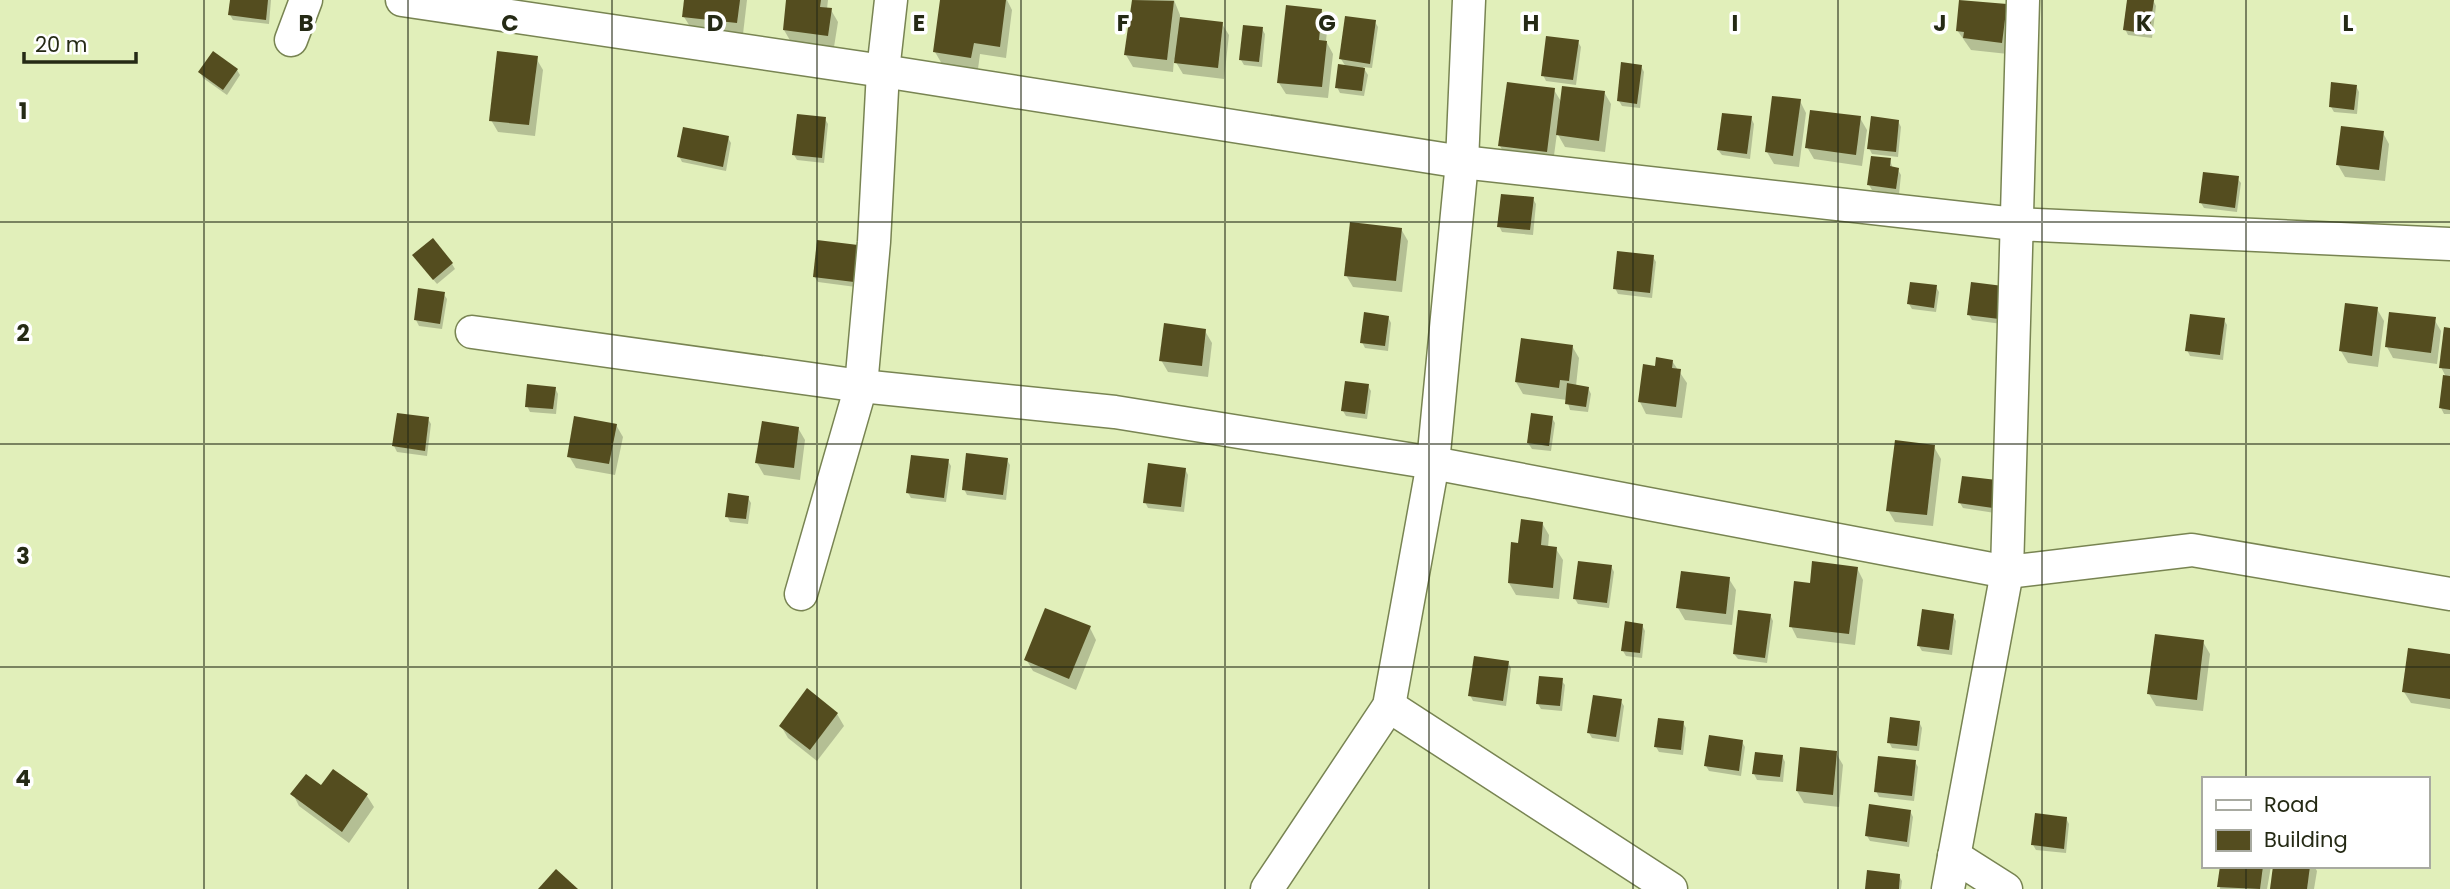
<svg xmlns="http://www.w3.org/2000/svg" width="2450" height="889" viewBox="0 0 2450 889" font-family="Poppins,sans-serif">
  <rect width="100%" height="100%" fill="#e1efba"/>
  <!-- shadow -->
  <g fill="#0003">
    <polygon points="231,0 271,0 269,24 233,20 230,15"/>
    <polygon points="686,0 747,0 743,34 691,28 684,17"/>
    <polygon points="788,0 828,0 827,9 831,10 838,22 834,47 791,42 784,30"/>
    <polygon points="942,0 1007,0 1012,10 1006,58 980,54 978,69 942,64 935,52"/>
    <polygon points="1133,0 1174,0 1180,15 1180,19 1222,24 1229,35 1224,79 1183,74 1174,59 1173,72 1133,67 1126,55"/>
    <polygon points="2129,0 2153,0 2156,6 2152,38 2128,35 2125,29"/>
    <polygon points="2006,6 2013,18 2008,54 1971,50 1957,30"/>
    <polygon points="1321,10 1328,22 1326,41 1333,54 1328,98 1286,94 1279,83"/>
    <polygon points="1375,22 1378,27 1372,68 1363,67 1368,75 1364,96 1340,93 1337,87 1346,67 1341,59"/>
    <polygon points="1262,29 1265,34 1262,67 1244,65 1241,60"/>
    <polygon points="1578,42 1581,47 1576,85 1546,81 1543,75"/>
    <polygon points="536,58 543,70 535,136 498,132 491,120"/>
    <polygon points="1641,66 1644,72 1640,108 1622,106 1619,101"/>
    <polygon points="237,70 240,75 227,95 203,78 200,72"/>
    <polygon points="2356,86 2359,92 2357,114 2334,112 2331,107"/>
    <polygon points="1554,90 1562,103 1604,92 1611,104 1605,152 1565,147 1557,133 1553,163 1507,158 1500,146"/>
    <polygon points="1800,101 1806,113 1799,167 1774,164 1767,152"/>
    <polygon points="1751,118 1754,124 1750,159 1722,155 1718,150"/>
    <polygon points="1860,118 1867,130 1862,166 1814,159 1807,147"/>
    <polygon points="825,119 828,124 824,163 797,160 794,155"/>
    <polygon points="1898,121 1901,127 1898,157 1872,154 1869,148"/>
    <polygon points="2383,133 2389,144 2385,181 2345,177 2338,165"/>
    <polygon points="728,138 731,143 726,171 682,162 679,156"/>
    <polygon points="1890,160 1893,169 1898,170 1901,175 1899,194 1872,190 1869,185"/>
    <polygon points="2237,178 2241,183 2237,212 2204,208 2201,203"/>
    <polygon points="1533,199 1536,204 1533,235 1502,232 1499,226"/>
    <polygon points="1401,229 1408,241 1402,292 1353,287 1346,275"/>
    <polygon points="857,247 860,252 856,287 818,282 814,276"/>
    <polygon points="1653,257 1656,262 1652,298 1618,294 1615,288"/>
    <polygon points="417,260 452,264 455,269 437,284"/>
    <polygon points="1936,287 1939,292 1936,312 1912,309 1909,304"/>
    <polygon points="2002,288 2002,324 1972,320 1969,315"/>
    <polygon points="443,293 447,299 442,329 419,326 416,320"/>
    <polygon points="2377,309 2384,321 2378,367 2348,363 2341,351"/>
    <polygon points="1388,317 1391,323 1388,351 1365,348 1362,342"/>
    <polygon points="2434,319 2441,331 2437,364 2393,358 2387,347"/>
    <polygon points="2224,320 2227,325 2223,360 2190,356 2187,350"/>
    <polygon points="2450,330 2450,414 2444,414 2441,408 2446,377 2441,367"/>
    <polygon points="1205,331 1212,343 1208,377 1168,372 1161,360"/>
    <polygon points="1572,346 1579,358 1576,386 1588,388 1591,394 1588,412 1570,410 1567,400 1523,394 1516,382"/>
    <polygon points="1672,361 1687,383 1682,418 1646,414 1640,402 1656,368"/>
    <polygon points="1368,386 1371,391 1367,419 1346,416 1343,411"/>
    <polygon points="555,388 558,394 556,414 530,412 527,406"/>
    <polygon points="1552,418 1555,423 1551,451 1532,449 1528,443"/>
    <polygon points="428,419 431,424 427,456 397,452 394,446"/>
    <polygon points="616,425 623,437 615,475 576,468 569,456"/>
    <polygon points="798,428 805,440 800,480 764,475 757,463"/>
    <polygon points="1934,447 1941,459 1933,526 1895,522 1888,510"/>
    <polygon points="1007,460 1010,465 1006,500 967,495 964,489"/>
    <polygon points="948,461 951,466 946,502 911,498 908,493"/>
    <polygon points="1185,469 1188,475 1184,512 1148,508 1145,502"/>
    <polygon points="1996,482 1995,513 1963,508 1960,503"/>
    <polygon points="748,498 751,503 748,524 730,522 727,516"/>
    <polygon points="1542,523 1549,535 1548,548 1556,549 1563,560 1559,599 1516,595 1509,583 1520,544"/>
    <polygon points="1611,566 1614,572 1609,608 1578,604 1575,599"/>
    <polygon points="1857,568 1863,580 1855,645 1797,638 1791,626 1811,585"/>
    <polygon points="1729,579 1736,590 1732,625 1685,620 1678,608"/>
    <polygon points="1770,615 1773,621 1767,663 1738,659 1734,654"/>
    <polygon points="1953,616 1956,621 1952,655 1922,651 1919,646"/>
    <polygon points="1642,625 1645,631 1642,658 1626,656 1623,651"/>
    <polygon points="1090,628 1096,640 1076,690 1033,671 1026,659"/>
    <polygon points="2203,642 2210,654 2203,711 2156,706 2149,694"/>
    <polygon points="2450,656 2450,709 2411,703 2404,692"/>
    <polygon points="1508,662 1511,668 1506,706 1473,701 1470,695"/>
    <polygon points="1561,680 1565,685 1562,711 1541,709 1538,704"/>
    <polygon points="1620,700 1624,706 1619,742 1592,738 1589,733"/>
    <polygon points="837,714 844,726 817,761 788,738 781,726"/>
    <polygon points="1919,722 1922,728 1919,751 1892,748 1889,742"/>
    <polygon points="1683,723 1686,728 1683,755 1659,752 1656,747"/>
    <polygon points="1742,742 1745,747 1741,776 1709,771 1706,766"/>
    <polygon points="1836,753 1843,765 1839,807 1804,803 1797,791"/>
    <polygon points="1782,756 1785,762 1783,782 1757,780 1754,774"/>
    <polygon points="1915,762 1918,767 1914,801 1879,797 1876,791"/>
    <polygon points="333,771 367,796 374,807 349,843 299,806 293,794 322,787"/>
    <polygon points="1910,811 1913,817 1909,847 1870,841 1867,836"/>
    <polygon points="2066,818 2069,824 2066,853 2036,850 2033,845"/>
    <polygon points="2221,866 2271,866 2267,889 2220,889"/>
    <polygon points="2275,866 2314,866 2317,871 2314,889 2272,889"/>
    <polygon points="1899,876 1902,881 1901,889 1866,889"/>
  </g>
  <!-- building -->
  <g fill="#544d1f">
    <polygon points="230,0 268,0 266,20 228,15"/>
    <polygon points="684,0 740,0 737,23 682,17"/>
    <polygon points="786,0 821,0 820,7 832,8 828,36 783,30"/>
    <polygon points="940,0 1006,0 1000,47 974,43 971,58 933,52"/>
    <polygon points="1132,0 1174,1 1167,60 1124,55"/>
    <polygon points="1959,0 2007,4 2002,43 1963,38 1964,32 1956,31"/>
    <polygon points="2127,0 2154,0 2149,34 2123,30"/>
    <polygon points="1286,5 1322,9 1319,40 1327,41 1322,87 1277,83"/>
    <polygon points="1345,16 1376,20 1370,64 1339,59"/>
    <polygon points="1180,17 1223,22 1218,68 1174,63"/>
    <polygon points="1243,25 1263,27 1259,62 1239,60"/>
    <polygon points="1546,36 1579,40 1573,80 1541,76"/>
    <polygon points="213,51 238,69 223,90 198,72"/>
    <polygon points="497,51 538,56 529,125 489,121"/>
    <polygon points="1621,62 1642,65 1637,104 1617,101"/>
    <polygon points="1338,64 1365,68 1362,91 1335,88"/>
    <polygon points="1507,82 1555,88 1547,152 1498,146"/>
    <polygon points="2331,82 2357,85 2354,110 2329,107"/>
    <polygon points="1562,86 1605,91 1599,141 1556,135"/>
    <polygon points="1772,96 1801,99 1793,156 1765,152"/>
    <polygon points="1810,110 1861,116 1856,155 1805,148"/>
    <polygon points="1722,113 1752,116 1747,154 1717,150"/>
    <polygon points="797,114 826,117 822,158 792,155"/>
    <polygon points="1871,116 1899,120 1896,152 1867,149"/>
    <polygon points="2341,126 2384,131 2379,170 2336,165"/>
    <polygon points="683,127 729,136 723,167 677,157"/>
    <polygon points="1871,156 1891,158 1890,166 1899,168 1896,189 1867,185"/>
    <polygon points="2203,172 2239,176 2235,208 2199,203"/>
    <polygon points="1501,194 1534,197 1530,230 1497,227"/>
    <polygon points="1350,222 1402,228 1396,281 1344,276"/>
    <polygon points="433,238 453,263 433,280 412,255"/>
    <polygon points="817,240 858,245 854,282 813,277"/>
    <polygon points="1617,251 1654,255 1650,293 1613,289"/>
    <polygon points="1910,282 1937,285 1934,308 1907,304"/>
    <polygon points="1971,282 2003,286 1999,319 1967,315"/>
    <polygon points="418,288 445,292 440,324 414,320"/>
    <polygon points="2345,303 2378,307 2372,356 2339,351"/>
    <polygon points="1364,312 1389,316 1385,346 1360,343"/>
    <polygon points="2389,312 2436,317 2431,353 2385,347"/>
    <polygon points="2190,314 2225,318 2220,355 2185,351"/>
    <polygon points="1164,323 1206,329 1202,366 1159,361"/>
    <polygon points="2444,327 2450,328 2450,369 2439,368"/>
    <polygon points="1521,338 1573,345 1569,381 1560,380 1559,388 1515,382"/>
    <polygon points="1656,357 1673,360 1672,368 1681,369 1676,407 1638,402 1643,364 1655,366"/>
    <polygon points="2443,375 2450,376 2450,410 2439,408"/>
    <polygon points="1345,381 1369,384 1365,414 1341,411"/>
    <polygon points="1567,383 1589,387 1586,407 1565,404"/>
    <polygon points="527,384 556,387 553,409 525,407"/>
    <polygon points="397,413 429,417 425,451 392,446"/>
    <polygon points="1531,413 1553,416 1549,446 1527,443"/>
    <polygon points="574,416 617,424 609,464 567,457"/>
    <polygon points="762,421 799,427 794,468 755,463"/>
    <polygon points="1895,440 1935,445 1927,515 1886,511"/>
    <polygon points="966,453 1008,458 1003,495 962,490"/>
    <polygon points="911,455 949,459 944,498 906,493"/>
    <polygon points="1148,463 1186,468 1181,507 1143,503"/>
    <polygon points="1962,476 1997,480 1993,508 1958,503"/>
    <polygon points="728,493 749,496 746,519 725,517"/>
    <polygon points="1521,519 1543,522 1541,545 1557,547 1553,588 1508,583 1511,542 1518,543"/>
    <polygon points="1578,561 1612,565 1607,603 1573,599"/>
    <polygon points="1812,561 1858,567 1849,634 1789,627 1794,581 1810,583"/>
    <polygon points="1681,571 1730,577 1726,614 1676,608"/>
    <polygon points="1045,608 1091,626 1069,679 1024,660"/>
    <polygon points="1922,609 1954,614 1949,650 1917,646"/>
    <polygon points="1738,610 1771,614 1765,658 1733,654"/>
    <polygon points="1625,621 1643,624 1640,653 1621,651"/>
    <polygon points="2155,634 2204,640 2197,700 2147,694"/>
    <polygon points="2408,648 2450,654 2450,699 2402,692"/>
    <polygon points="1474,656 1509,661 1503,701 1468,696"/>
    <polygon points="1539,676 1563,678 1560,706 1536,704"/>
    <polygon points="807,688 838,713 810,750 779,726"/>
    <polygon points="1593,695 1622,699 1616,737 1587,733"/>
    <polygon points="1890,717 1920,721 1917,746 1887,743"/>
    <polygon points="1658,718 1684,721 1681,750 1654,747"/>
    <polygon points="1709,735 1743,740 1739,771 1704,766"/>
    <polygon points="1800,747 1837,751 1833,795 1796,791"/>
    <polygon points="1755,752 1783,755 1780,777 1752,774"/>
    <polygon points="1878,756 1916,760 1912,796 1874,792"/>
    <polygon points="333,769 368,794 342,832 290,794 306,774 321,785"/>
    <polygon points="1869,804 1911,810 1907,842 1865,836"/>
    <polygon points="2035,813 2067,817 2064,849 2031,845"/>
    <polygon points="2220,866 2263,866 2260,889 2217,887"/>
    <polygon points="2273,866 2310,866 2307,889 2270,889"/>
    <polygon points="556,869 578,889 538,889"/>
    <polygon points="1867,870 1900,874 1899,889 1865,889"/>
  </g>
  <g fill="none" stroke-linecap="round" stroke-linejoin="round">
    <defs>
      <g id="street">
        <polyline points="402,0 883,71 1462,162 2015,224 2450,244"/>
        <polyline points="291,40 306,0"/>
        <polyline points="472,332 861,386 1115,412 1433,463 2007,572 2192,550 2450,594"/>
        <polyline points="801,594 861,386 874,242 883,71 891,0"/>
        <polyline points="1389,706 1671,889"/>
        <polyline points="1954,856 2006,889"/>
        <polyline points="1267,889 1389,706 1433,463 1462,162 1469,0"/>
        <polyline points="1948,889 2007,572 2023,0"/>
      </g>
    </defs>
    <!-- street casing -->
    <use href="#street" stroke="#788452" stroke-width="35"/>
    <!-- street -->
    <use href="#street" stroke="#fff" stroke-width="32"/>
  </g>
  <!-- grid -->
  <path fill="none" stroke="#252a15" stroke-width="2" stroke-opacity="0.55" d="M204 0V889M408 0V889M612 0V889M817 0V889M1021 0V889M1225 0V889M1429 0V889M1633 0V889M1838 0V889M2042 0V889M2246 0V779M0 222H2450M0 444H2450M0 667H2450M2246 866V889"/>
  <g font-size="23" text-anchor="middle" font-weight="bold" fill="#252a15" stroke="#fff" stroke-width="7" stroke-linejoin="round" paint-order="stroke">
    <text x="306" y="31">B</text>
    <text x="510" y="31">C</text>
    <text x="715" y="31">D</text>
    <text x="919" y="31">E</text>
    <text x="1123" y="31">F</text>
    <text x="1327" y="31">G</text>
    <text x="1531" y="31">H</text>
    <text x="1735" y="31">I</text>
    <text x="1940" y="31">J</text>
    <text x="2144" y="31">K</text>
    <text x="2348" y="31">L</text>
    <text x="23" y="119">1</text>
    <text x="23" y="341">2</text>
    <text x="23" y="564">3</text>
    <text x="23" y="786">4</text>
  </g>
  <!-- legend -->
  <rect x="2202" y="777" width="228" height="91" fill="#ffffff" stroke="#a8aaa1" stroke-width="2"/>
  <rect x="2216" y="800" width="35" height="10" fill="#ffffff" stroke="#a8aaa1" stroke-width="2"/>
  <text x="2264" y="812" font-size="21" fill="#252a15">Road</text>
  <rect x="2216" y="830" width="35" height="21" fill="#544d1f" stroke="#a8aaa1" stroke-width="2"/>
  <text x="2264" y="847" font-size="21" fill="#252a15">Building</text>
  <!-- scale -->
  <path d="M24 52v10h112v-10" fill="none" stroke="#252a15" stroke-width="3.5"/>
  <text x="35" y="52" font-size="21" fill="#252a15" stroke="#ffffff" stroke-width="5" paint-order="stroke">20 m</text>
</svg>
